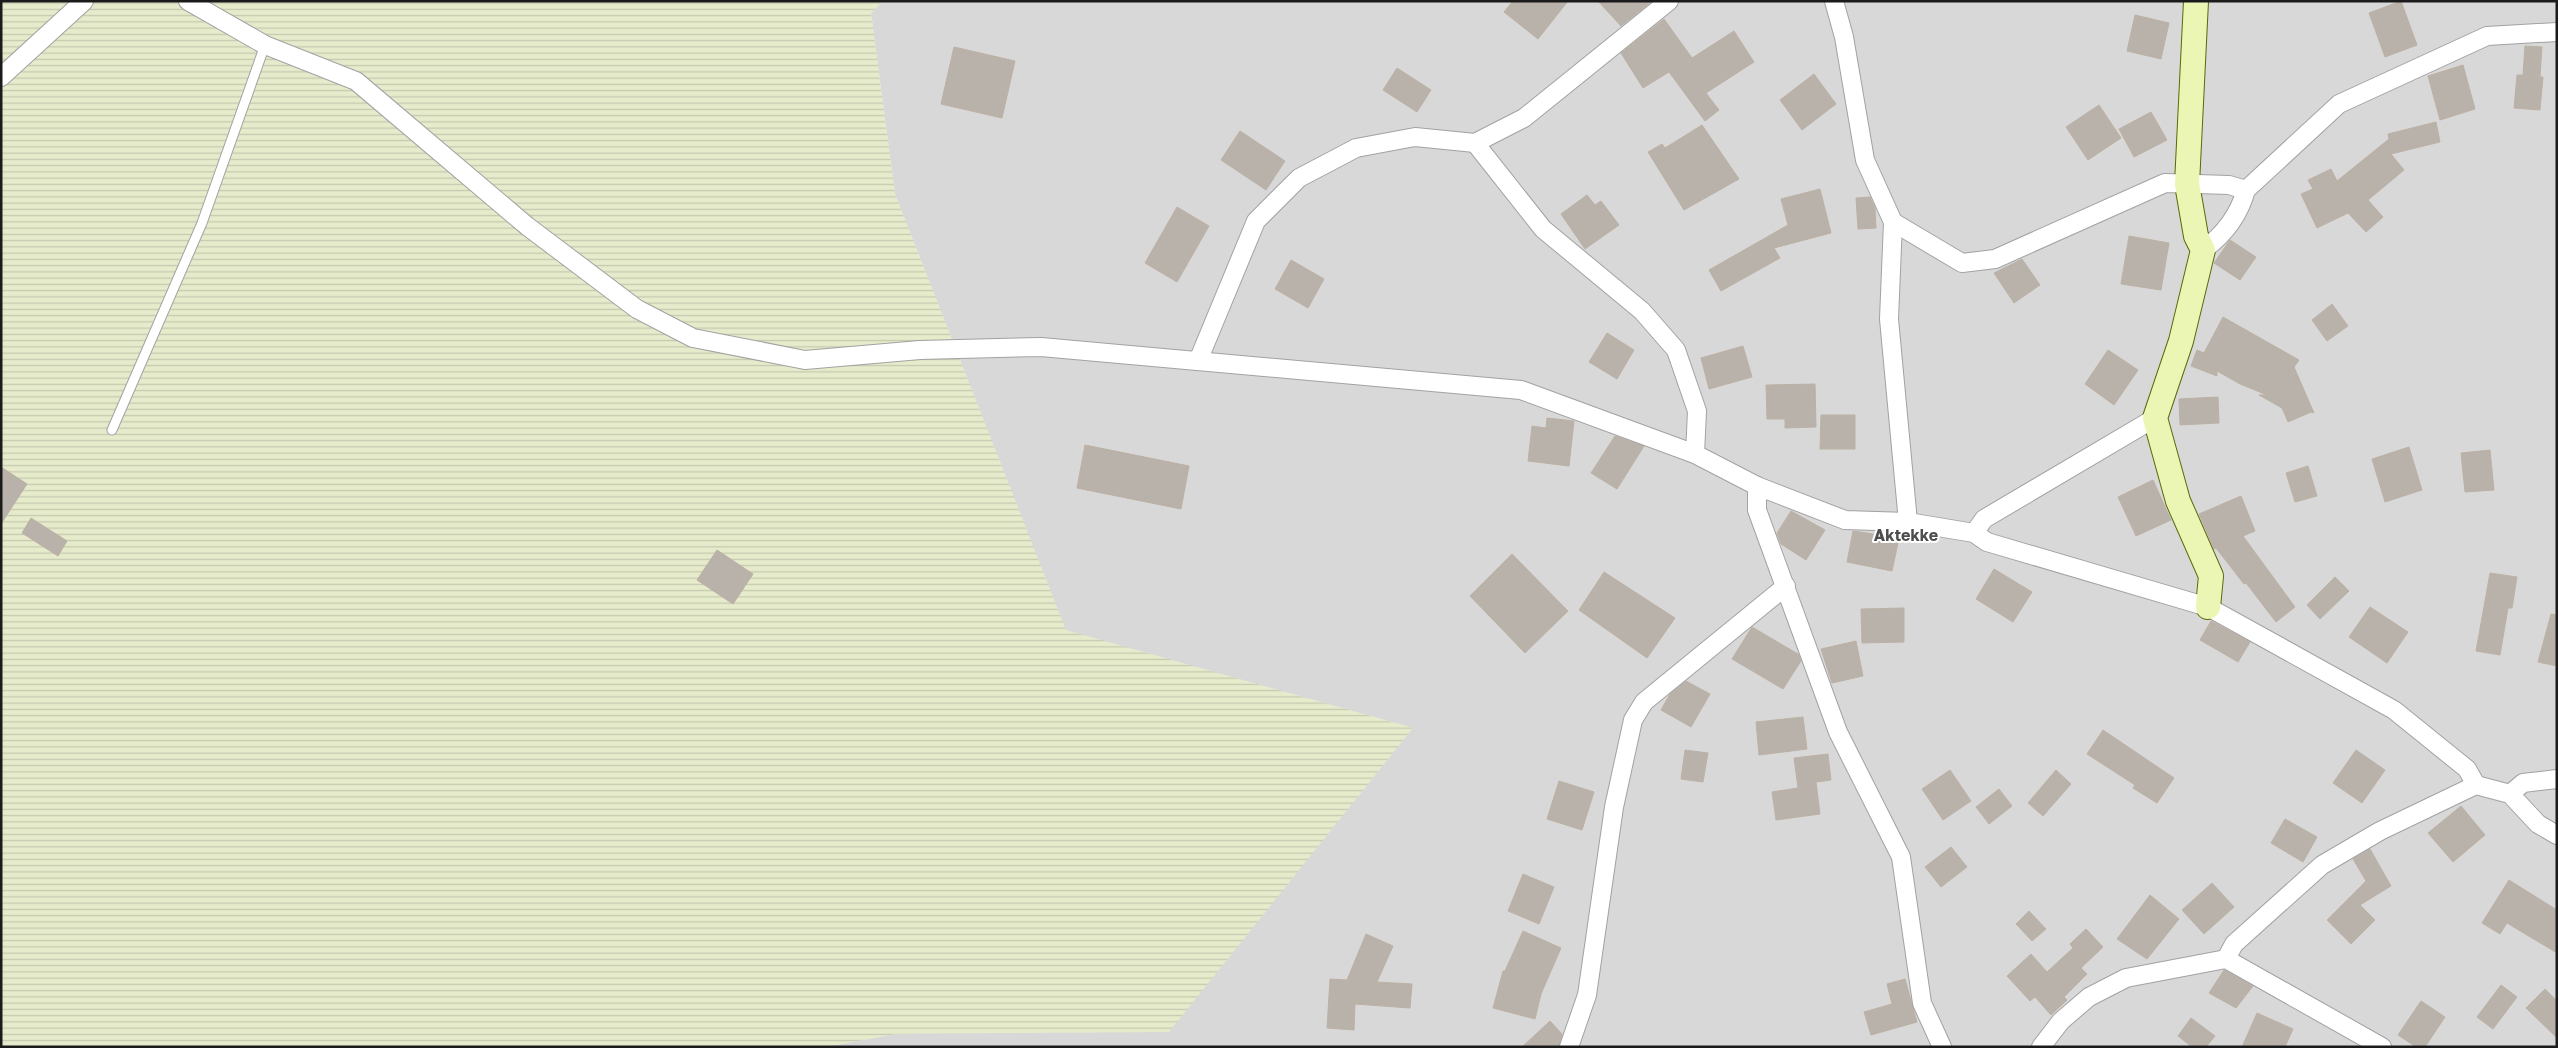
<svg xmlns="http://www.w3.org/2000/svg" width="2558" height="1048" viewBox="0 0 2558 1048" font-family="'Golos Text',sans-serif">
  <defs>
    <pattern id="farmland-rules" width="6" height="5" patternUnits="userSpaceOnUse" patternTransform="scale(1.25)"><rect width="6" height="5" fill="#e6ebcc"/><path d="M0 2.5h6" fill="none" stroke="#c5c9af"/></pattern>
  </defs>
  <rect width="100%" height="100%" fill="#eceae1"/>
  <!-- residential -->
  <polygon fill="#d9d8d8" points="883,1 2557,1 2557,1047 825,1047 896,1034 1413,728 1066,631 895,194 871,13"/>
  <!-- farmland -->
  <polygon fill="url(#farmland-rules)" points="1,1 883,1 871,13 895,194 1066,630 1413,728 1169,1032 896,1034 825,1047 1,1047"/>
  <!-- building -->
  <g fill="#b8b2aa" stroke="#bdb1a4">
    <polygon points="1513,1 1568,1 1538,39 1504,12"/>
    <polygon points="1598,1 1652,1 1621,26"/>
    <polygon points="2401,1 2417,45 2385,57 2369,13"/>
    <polygon points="2135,15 2169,23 2161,59 2127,51"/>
    <polygon points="1664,19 1692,58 1734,31 1754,62 1706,93 1719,110 1705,121 1669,72 1643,88 1621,53"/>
    <polygon points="2525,46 2542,47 2540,77 2543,77 2540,110 2514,108 2517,75 2523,75"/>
    <polygon points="954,47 1015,61 1002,118 941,104"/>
    <polygon points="2463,65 2475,109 2440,120 2428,76"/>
    <polygon points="1397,68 1431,90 1417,112 1383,90"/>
    <polygon points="1814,74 1836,104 1802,130 1780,100"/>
    <polygon points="2099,105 2121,138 2088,160 2066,127"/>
    <polygon points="2151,112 2167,140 2134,157 2119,129"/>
    <polygon points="2436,122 2440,142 2391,154 2404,170 2368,200 2383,217 2366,232 2348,213 2317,228 2301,194 2313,189 2308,180 2331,169 2337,181 2389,139 2388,134"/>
    <polygon points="1702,125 1739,179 1684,210 1648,152 1662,144 1665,148"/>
    <polygon points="1240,131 1285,161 1266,190 1221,160"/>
    <polygon points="1820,189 1831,233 1774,248 1780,258 1721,291 1709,270 1788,225 1781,199"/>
    <polygon points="1587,195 1595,205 1601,201 1619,225 1585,249 1561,214"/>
    <polygon points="1870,197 1875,208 1876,228 1858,229 1856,198"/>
    <polygon points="1177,207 1209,226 1177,282 1145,263"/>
    <polygon points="2129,236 2169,243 2161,290 2121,284"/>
    <polygon points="2230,240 2256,257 2240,280 2214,263"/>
    <polygon points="2022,259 2040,285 2014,303 1994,273"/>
    <polygon points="1291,260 1324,279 1308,308 1275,289"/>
    <polygon points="2332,304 2348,326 2327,341 2312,320"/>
    <polygon points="2223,317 2299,360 2294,367 2314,413 2311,412 2288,422 2282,408 2259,395 2267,395 2240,384 2217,371 2217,376 2191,366 2197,350 2204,353"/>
    <polygon points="1607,333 1634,350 1617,379 1589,362"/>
    <polygon points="1743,346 1752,377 1709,389 1701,358"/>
    <polygon points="2108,350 2138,370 2114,405 2085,384"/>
    <polygon points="1815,384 1816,427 1785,428 1785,419 1767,419 1766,385"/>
    <polygon points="2218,397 2219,423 2180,425 2179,399"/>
    <polygon points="1821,415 1855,415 1855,449 1820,449"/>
    <polygon points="1547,418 1574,421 1569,466 1528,461 1532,426 1546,428"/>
    <polygon points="1615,436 1644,446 1617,489 1591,473"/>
    <polygon points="1085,445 1189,466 1181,509 1077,488"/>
    <polygon points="2409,447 2422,490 2385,502 2372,459"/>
    <polygon points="2490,450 2494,490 2465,492 2461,453"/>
    <polygon points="2308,466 2317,496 2295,502 2286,473"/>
    <polygon points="1,467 27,484 1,524"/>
    <polygon points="2153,480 2171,520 2136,536 2118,497"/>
    <polygon points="2241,496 2255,531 2243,536 2295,607 2276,622 2246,583 2244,584 2216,548 2214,549 2199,514"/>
    <polygon points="1791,511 1825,530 1806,560 1781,544 1777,533"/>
    <polygon points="31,518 67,541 58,556 22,533"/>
    <polygon points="1853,531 1899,538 1892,571 1847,562"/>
    <polygon points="717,550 753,574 733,604 697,580"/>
    <polygon points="1512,554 1568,611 1525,653 1470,596"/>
    <polygon points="1994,569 2032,592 2013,622 1976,599"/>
    <polygon points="1604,572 1675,618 1647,658 1579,610"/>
    <polygon points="2490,573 2517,577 2512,608 2508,608 2500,655 2476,651"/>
    <polygon points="2335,577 2349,591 2320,619 2307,605"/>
    <polygon points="2370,607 2408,632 2387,663 2349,637"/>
    <polygon points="1904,608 1904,642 1862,643 1861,609"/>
    <polygon points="2551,614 2557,615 2557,666 2538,662"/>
    <polygon points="2211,621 2250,642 2238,662 2200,640"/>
    <polygon points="1752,627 1798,654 1801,661 1783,689 1732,659"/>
    <polygon points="1856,641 1863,676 1832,683 1821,649"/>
    <polygon points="1686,681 1710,694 1691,727 1661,710 1670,694"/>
    <polygon points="1803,717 1807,749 1759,755 1756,722"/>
    <polygon points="2103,730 2174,778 2157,803 2133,788 2135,785 2087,754"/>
    <polygon points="1685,750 1708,753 1703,782 1681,779"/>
    <polygon points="2356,750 2385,770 2362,803 2333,783"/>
    <polygon points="1828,754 1831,780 1816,782 1820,814 1776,820 1772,792 1798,788 1794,758"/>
    <polygon points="1950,770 1971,801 1943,820 1922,789"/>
    <polygon points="2056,770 2071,784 2043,816 2028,803"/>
    <polygon points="1559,781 1594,792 1582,830 1547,819"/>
    <polygon points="1999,789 2012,806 1989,824 1976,807"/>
    <polygon points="2461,806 2485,835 2453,862 2428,833"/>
    <polygon points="2285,819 2317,837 2303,862 2271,843"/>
    <polygon points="1951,847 1967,867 1941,887 1925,867"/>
    <polygon points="2370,849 2391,886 2360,905 2375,920 2351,944 2327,920 2366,881 2353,859"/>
    <polygon points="1523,874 1554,887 1539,924 1508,911"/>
    <polygon points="2509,880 2557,910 2557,953 2507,923 2500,934 2482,923"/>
    <polygon points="2212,883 2234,907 2204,934 2182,910"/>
    <polygon points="2150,895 2179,919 2147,959 2117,939"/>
    <polygon points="2029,911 2046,929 2032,941 2016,924"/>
    <polygon points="2086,929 2103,947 2081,968 2087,974 2064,997 2067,1000 2051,1015 2035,997 2030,1001 2007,976 2031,954 2047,972 2073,948 2070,944"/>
    <polygon points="1523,931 1561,948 1541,994 1535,1019 1493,1008 1503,971 1505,971"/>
    <polygon points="1366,934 1393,946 1377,982 1412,984 1410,1008 1355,1004 1354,1030 1327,1028 1330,979 1347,980"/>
    <polygon points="2224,970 2253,986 2236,1008 2209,993"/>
    <polygon points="1905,979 1917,1022 1871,1035 1864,1012 1892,1004 1887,984"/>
    <polygon points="2501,985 2517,997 2493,1029 2477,1017"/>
    <polygon points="2545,989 2557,1001 2557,1038 2526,1008"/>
    <polygon points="2421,1001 2445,1017 2425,1047 2416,1047 2398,1035"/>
    <polygon points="2257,1013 2293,1029 2285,1047 2242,1047"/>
    <polygon points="2191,1018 2215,1036 2206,1047 2192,1047 2178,1036"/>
    <polygon points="1550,1021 1562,1034 1559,1046 1522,1047"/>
  </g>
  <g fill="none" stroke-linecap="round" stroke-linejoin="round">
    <defs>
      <polyline id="lane" points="112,430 202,223 265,45"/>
      <g id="street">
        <polyline points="188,1 265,45 356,81 527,226 637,309 693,338 805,360 920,350 1041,347 1521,390 1695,454 1757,486 1845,520 1908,522 1974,533 1987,542 2208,607 2394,710 2467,769 2476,785"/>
        <polyline points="1834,1 1844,37 1865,160 1893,222 1889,319 1908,522"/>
        <polyline points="1,77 84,1"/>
        <polyline points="1475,143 1543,229 1642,311 1676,350 1697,411 1695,454"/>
        <polyline points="1893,222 1962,263 1995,259 2165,183 2229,185 2246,190"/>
        <path d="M2203 250C2224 235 2239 215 2246 190L2339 104 2487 36 2557 32"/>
        <polyline points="1198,361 1256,221 1299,178 1356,148 1415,137 1475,143 1524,118 1669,1"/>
        <polyline points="1757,486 1757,510 1838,732 1901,857 1922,1003 1942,1047"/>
        <polyline points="1974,533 1984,519 2155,418"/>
        <polyline points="2510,794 2523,783 2557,779"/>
        <polyline points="2226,959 2234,944 2322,865 2380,831 2476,785 2510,794 2538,824 2557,835"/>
        <polyline points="1569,1047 1587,995 1614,807 1633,720 1644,702 1786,586"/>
        <polyline points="2041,1047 2061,1021 2089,997 2126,978 2226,959 2382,1047"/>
      </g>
      <polyline id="secondary" points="2196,1 2187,184 2196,236 2203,250 2181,341 2155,418 2178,501 2211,576 2208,607"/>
    </defs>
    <!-- lane casing -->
    <use href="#lane" stroke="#a2a2a2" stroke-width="11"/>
    <!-- street casing -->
    <use href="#street" stroke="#a2a2a2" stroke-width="20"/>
    <!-- secondary casing -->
    <use href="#secondary" stroke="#576b08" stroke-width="26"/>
    <!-- lane -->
    <use href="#lane" stroke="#fff" stroke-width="9"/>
    <!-- street -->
    <use href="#street" stroke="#fff" stroke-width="18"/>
    <!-- secondary -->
    <use href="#secondary" stroke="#ecf6b4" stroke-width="24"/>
  </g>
  <g text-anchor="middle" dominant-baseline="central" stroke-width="4" stroke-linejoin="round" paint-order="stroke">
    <!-- quarter labels -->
    <g font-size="16" font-weight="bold" fill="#4e4e4e" stroke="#fff">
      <text x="1906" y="535">Aktekke</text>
    </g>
  </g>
  <!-- border -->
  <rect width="2558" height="1048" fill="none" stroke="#1b1b1b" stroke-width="5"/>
</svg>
